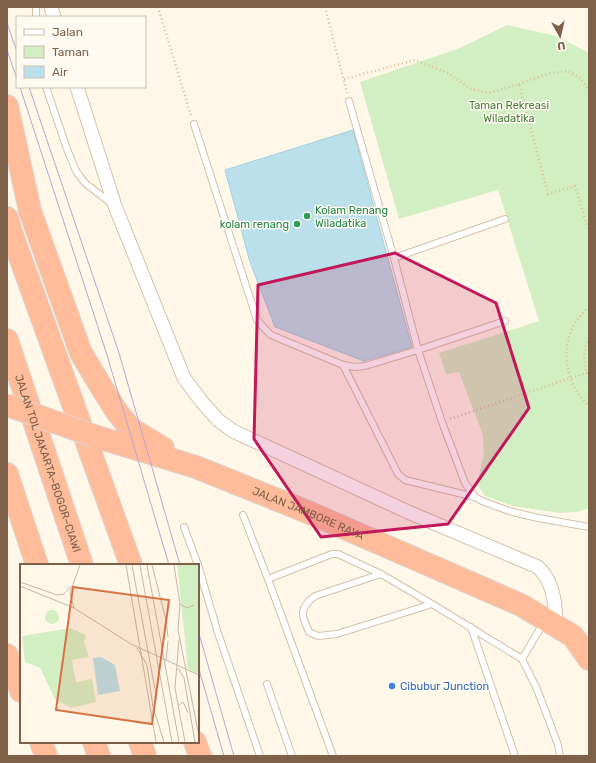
<svg xmlns="http://www.w3.org/2000/svg" width="596" height="763" viewBox="0 0 596 763" font-family="Rubik,sans-serif">
  <rect width="100%" height="100%" fill="#fff8e9"/>
  <!-- green -->
  <polygon fill="#d2efc4" points="507,25 556,36 589,53 589,508 577,512 559,513 513,506 485,496 477,484 484,454 483,435 459,372 446,374 439,353 539,321 498,190 399,219 360,82 460,48"/>
  <!-- water -->
  <polygon fill="#bae0ec" stroke="#9fd0df" points="353,130 412,347 364,361 275,327 250,262 225,170"/>
  <g fill="none" stroke-linecap="round" stroke-linejoin="round">
    <defs>
      <g id="lane">
        <polyline points="36,17 36,7"/>
        <polyline points="46,87 67,149 76,171 85,183 112,204"/>
        <polyline points="194,124 257,320 266,330 271,335 343,365 355,367 365,366 418,350 394,258 349,101"/>
        <polyline points="394,258 505,219"/>
        <polyline points="505,321 418,350 442,422 465,483 475,497 482,501 509,511 538,518 589,527"/>
        <polyline points="343,365 398,474 405,480 475,497"/>
        <polyline points="243,515 268,579 333,756"/>
        <polyline points="184,527 198,565"/>
        <polyline points="198,565 218,633 260,756"/>
        <path d="M381 574 315 596C299 608 301 615 309 632L318 636 337 634 432 604"/>
        <polyline points="268,579 332,554 338,554 381,574 432,604 522,659 536,687 545,710 558,745 560,756"/>
        <polyline points="471,627 515,756"/>
        <polyline points="522,659 544,622"/>
        <polyline points="267,684 292,756"/>
      </g>
      <g id="street">
        <polyline points="51,7 54,17"/>
        <path d="M77 87 115 206 184 378 202 402 218 420 233 431 408 512 538 567C540 570 544 573 546 577 554 590 556 611 556 626"/>
      </g>
      <g id="highway">
        <polyline points="7,106 30,211 81,353 102,388 117,412 131,429 163,448"/>
        <polyline points="7,218 11,232 131,565"/>
        <path id="s1" d="M7 340 82 565"/>
        <path id="s2" d="M94 436 196 467 310 513 521 605 573 636 589 659"/>
        <polyline points="7,474 37,565"/>
        <polyline points="7,655 21,691"/>
        <polyline points="41,742 46,756"/>
        <polyline points="94,742 99,756"/>
        <polyline points="140,742 145,756"/>
        <polyline points="195,742 200,756"/>
      </g>
    </defs>
    <!-- lane casing -->
    <use href="#lane" stroke="#d3c1ac" stroke-width="8"/>
    <!-- street casing -->
    <use href="#street" stroke="#d3c1ac" stroke-width="15"/>
    <!-- highway casing -->
    <use href="#highway" stroke="#ddd5cf" stroke-width="24"/>
    <!-- path -->
    <g stroke="#debc9f" stroke-width="2.5" stroke-dasharray="1 3" stroke-linecap="butt">
      <polyline points="158,7 191,116"/>
      <polyline points="325,7 347,93"/>
      <polyline points="344,79 415,60 448,73 471,89 489,93 519,84 548,194 575,186 589,232"/>
      <polyline points="519,84 550,73 568,71 579,77 589,90"/>
      <path d="M589 307C558 333 560 379 589 406"/>
      <path d="M589 338C583 351 583 365 589 378"/>
      <polyline points="450,419 589,372"/>
    </g>
    <!-- lane -->
    <use href="#lane" stroke="#fff" stroke-width="6"/>
    <!-- street -->
    <use href="#street" stroke="#fff" stroke-width="13"/>
    <!-- highway -->
    <use href="#highway" stroke="#ffbc9a" stroke-width="22"/>
    <!-- tram -->
    <g stroke="#bda4cc" stroke-width="1">
      <polyline points="7,23 17,52"/>
      <polyline points="7,50 17,79"/>
      <polyline points="20,87 107,355 169,565"/>
      <polyline points="29,87 119,353 180,565"/>
      <polyline points="198,630 234,756"/>
      <polyline points="198,666 224,756"/>
    </g>
    <defs>
      <polyline id="highway-bridge" points="7,405 94,436"/>
    </defs>
    <!-- highway-bridge casing -->
    <use href="#highway-bridge" stroke="#ddd5cf" stroke-width="24" stroke-linecap="butt"/>
    <!-- highway-bridge -->
    <use href="#highway-bridge" stroke="#ffbc9a" stroke-width="22"/>
  </g>
  <!-- marked area -->
  <path fill="#c2185b" fill-opacity="0.2" stroke="#c2185b" stroke-width="3" stroke-linejoin="round" d="M395 253 496 303 529 408 448 524 321 537 254 439 258 285Z"/>
  <!-- markers -->
  <g fill="#2e9e5b" stroke="#fffbf2" stroke-width="1.5">
    <circle cx="307" cy="216" r="4"/>
    <circle cx="297" cy="224" r="4"/>
  </g>
  <circle fill="#3f7fe0" stroke="#fffbf2" stroke-width="1.5" cx="392" cy="686" r="4"/>
  <g text-anchor="middle" dominant-baseline="central" stroke-width="3" stroke-linejoin="round" paint-order="stroke">
    <!-- park labels -->
    <g font-size="11" fill="#4a7f3c" stroke="#fffbf2">
      <text x="509" y="105">Taman Rekreasi<tspan x="509" dy="13">Wiladatika</tspan></text>
    </g>
    <!-- leisure labels -->
    <g font-size="11" fill="#27864d" stroke="#fffbf2" text-anchor="start">
      <text x="315" y="210">Kolam Renang<tspan x="315" dy="13">Wiladatika</tspan></text>
      <text x="289" y="224" text-anchor="end">kolam renang</text>
    </g>
    <!-- street labels -->
    <g font-size="11" fill="#7e5f48" stroke="#fffbf2">
      <text stroke="none"><textPath href="#s1" startOffset="130">JALAN TOL JAKARTA–BOGOR–CIAWI</textPath></text>
      <text stroke="none"><textPath href="#s2" startOffset="228">JALAN JAMBORE RAYA</textPath></text>
    </g>
    <!-- shop labels -->
    <g font-size="11" fill="#366cbe" stroke="#fffbf2" text-anchor="start">
      <text x="400" y="686">Cibubur Junction</text>
    </g>
  </g>
  <!-- overview -->
  <g transform="translate(20 564)">
    <rect width="179" height="179" fill="#fff8e9"/>
    <path d="M157 1H179V110L168 105ZM25 53a7 7 0 1 1 14 0a7 7 0 1 1-14 0ZM50 64 66 71 64 78 69 93 52 96 56 118 72 115 76 138 51 144 35 135 20 104 5 98 2 72Z" fill="#d2efc4"/>
    <path d="M81 93 95 101 100 127 78 131 73 94Z" fill="#bae0ec"/>
    <path fill="none" stroke="#c7b6a4" stroke-width="1" d="M60 1 50 29 54 44 111 80 179 111M106 1 136 178M112 1 137 136M120 1 152 178M127 1 159 178M132 1 146 56 148 73M154 1 160 40 158 66 179 172M0 18 37 31 44 30 52 22M0 22 54 44M160 40 167 44 174 41M159 75 155 124 165 178M117 84 127 101 133 143 144 178M146 97 148 77M158 104 164 114 175 178M158 142 163 138 168 149"/>
    <path fill="#d87243" fill-opacity="0.15" stroke="#d87243" stroke-width="2" d="M53 23 149 36 132 160 36 146Z"/>
    <rect width="179" height="179" fill="none" stroke="#7e5f48" stroke-width="2"/>
  </g>
  <!-- border -->
  <rect width="596" height="763" fill="none" stroke="#7e5f48" stroke-width="16"/>
  <!-- legend -->
  <rect x="16" y="16" width="130" height="72" fill="#fffbf2" stroke="#cbbdae"/>
  <rect x="24" y="29" width="20" height="6" fill="#ffffff" stroke="#cbbdae"/>
  <text x="52" y="36" font-size="12" fill="#7e5f48">Jalan</text>
  <rect x="24" y="46" width="20" height="12" fill="#d2efc4" stroke="#cbbdae"/>
  <text x="52" y="56" font-size="12" fill="#7e5f48">Taman</text>
  <rect x="24" y="66" width="20" height="12" fill="#bae0ec" stroke="#cbbdae"/>
  <text x="52" y="76" font-size="12" fill="#7e5f48">Air</text>
  <!-- north arrow -->
  <g transform="translate(560 36) rotate(172)" stroke="#fffbf2" stroke-width="3" paint-order="stroke">
  <path d="M0-3L7 15L0 10L-7 15Z" fill="#7e5f48"/>
  <text y="-6" font-size="11" font-weight="bold" text-anchor="middle" fill="#7e5f48">U</text>
  </g>
</svg>
